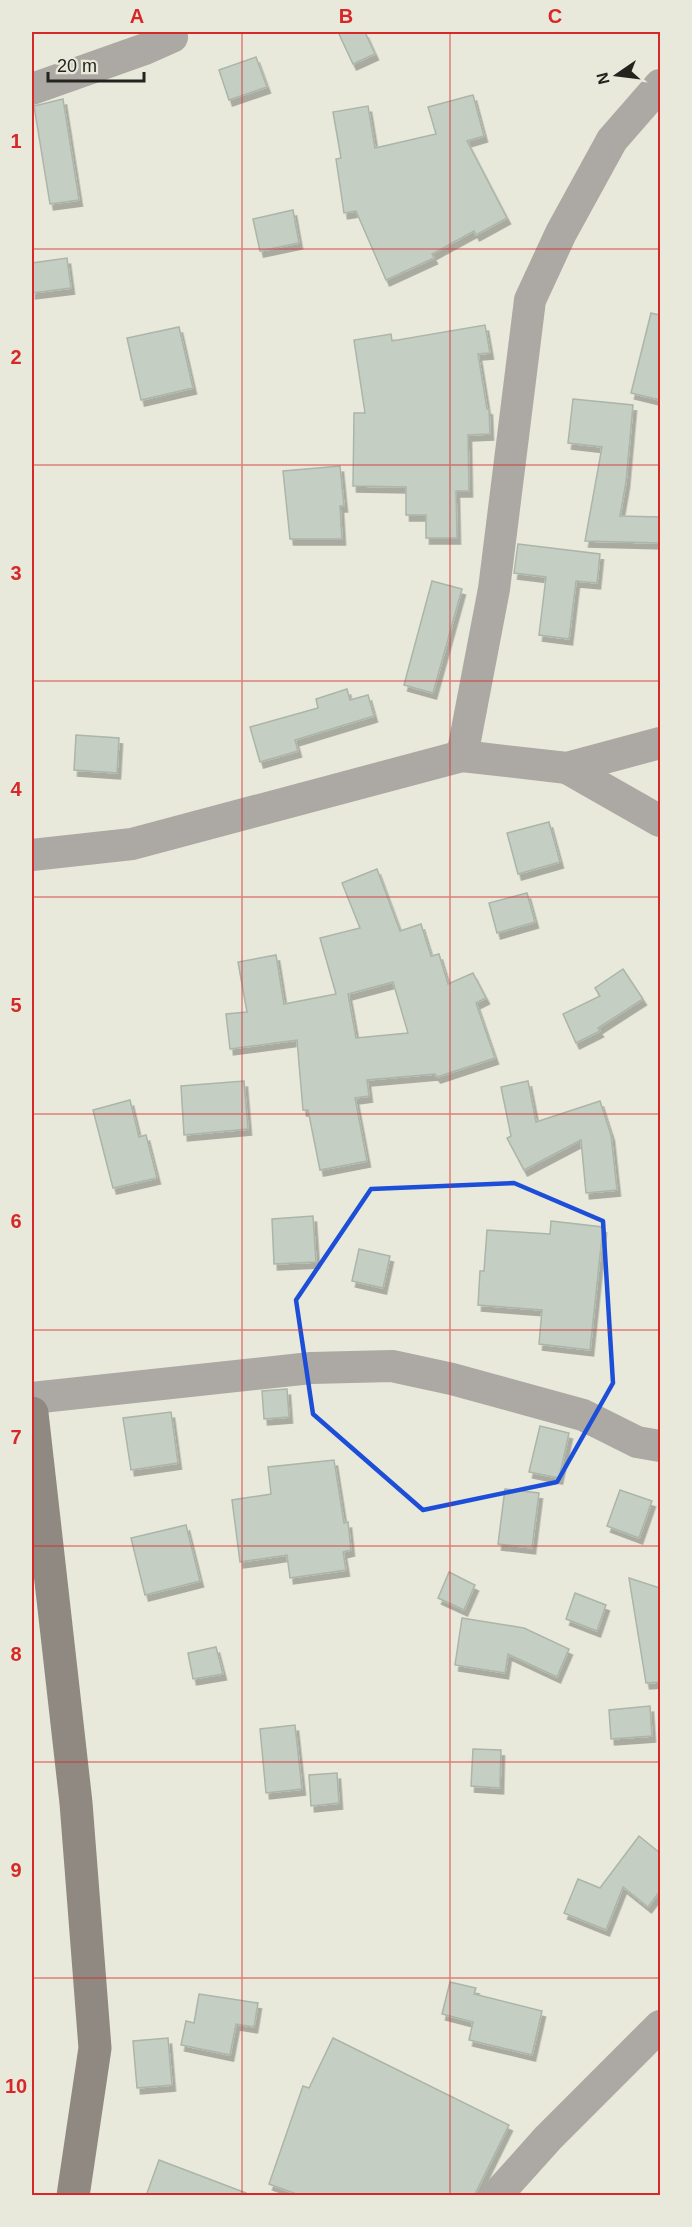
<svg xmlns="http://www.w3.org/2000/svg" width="692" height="2227" viewBox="0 0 692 2227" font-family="Helvetica,sans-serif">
  <defs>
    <filter id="shadow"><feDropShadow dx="3.5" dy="6" stdDeviation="0" flood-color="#0004"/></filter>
  </defs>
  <rect width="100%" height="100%" fill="#e8e9da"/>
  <!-- building -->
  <g fill="#c4cec3" stroke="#abb5aa" stroke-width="1.5" fill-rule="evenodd" filter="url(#shadow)">
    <polygon points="338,32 365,32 375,54 353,64"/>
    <polygon points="256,57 267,87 229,100 219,70"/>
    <polygon points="473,95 484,136 467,141 507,218 476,235 474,231 432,254 434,258 386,280 356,211 344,213 336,159 341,158 333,112 368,106 375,148 436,134 428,107"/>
    <polygon points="63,99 79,200 50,204 34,106"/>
    <polygon points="293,210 299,243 260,251 253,219"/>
    <polygon points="67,258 71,288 32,293 32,263"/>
    <polygon points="651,313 660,315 660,400 631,393"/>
    <polygon points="485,325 490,353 478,354 487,409 489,409 490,434 468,435 469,491 456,491 457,538 426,538 426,515 406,515 406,487 353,486 354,413 365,413 354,340 391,334 392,341"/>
    <polygon points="179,327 193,388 141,400 127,338"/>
    <polygon points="573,399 633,405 626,482 620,516 660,517 660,543 585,541 602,447 568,443"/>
    <polygon points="340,466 344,506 340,506 342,539 290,539 283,471"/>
    <polygon points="518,544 600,554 597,583 576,581 569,639 539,635 546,577 514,573"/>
    <polygon points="432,581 462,589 433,693 404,685"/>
    <polygon points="347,689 350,700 368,695 374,716 295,740 298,751 260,762 250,727 318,708 316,699"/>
    <polygon points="76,735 119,738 117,773 74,770"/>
    <polygon points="549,822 560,862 518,874 507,833"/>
    <path d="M377 869 400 931 421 924 431 956 439 954 448 984 473 973 486 998 476 1003 495 1058 437 1077 435 1074 367 1080 369 1096 355 1098 367 1161 320 1170 308 1110H303L297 1040 230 1049 226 1014 247 1012 238 962 276 955 284 1004 336 994 320 938 360 928 342 883ZM393 982 408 1033 356 1038 348 994Z"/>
    <polygon points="527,893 535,922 497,933 489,903"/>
    <polygon points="623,969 643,999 598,1028 600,1031 576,1043 563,1014 600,996 595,988"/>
    <polygon points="244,1081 248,1129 184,1135 181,1086"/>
    <polygon points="528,1081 536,1122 600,1101 611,1135 617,1190 586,1193 581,1140 524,1170 507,1138 511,1136 501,1087"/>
    <polygon points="130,1100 139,1137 146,1135 157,1178 113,1188 93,1110"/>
    <polygon points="313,1216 316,1262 274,1264 272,1219"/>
    <polygon points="551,1221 603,1227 590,1350 539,1344 542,1310 478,1305 480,1271 484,1271 487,1230 550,1234"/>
    <polygon points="359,1249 390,1256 383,1288 352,1281"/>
    <polygon points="287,1389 289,1417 264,1419 262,1391"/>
    <polygon points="171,1412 178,1463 131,1470 123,1418"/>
    <polygon points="540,1426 569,1433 559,1478 529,1472"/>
    <polygon points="334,1460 344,1523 348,1522 351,1550 343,1552 346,1570 290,1578 287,1555 240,1562 232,1500 271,1494 268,1467"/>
    <polygon points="505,1489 539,1493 532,1548 498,1544"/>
    <polygon points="620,1490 652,1501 639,1538 607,1526"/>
    <polygon points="186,1525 200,1581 145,1595 131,1538"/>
    <polygon points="449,1572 475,1585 464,1610 438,1598"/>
    <polygon points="629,1578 660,1588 660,1682 646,1683"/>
    <polygon points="575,1593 606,1605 597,1631 566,1619"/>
    <polygon points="462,1618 524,1628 569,1649 557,1677 508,1654 505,1673 455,1665"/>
    <polygon points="216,1647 223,1674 193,1679 188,1653"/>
    <polygon points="650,1706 652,1736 611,1739 609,1710"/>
    <polygon points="295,1725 302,1789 266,1793 260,1729"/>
    <polygon points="473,1749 501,1750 500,1788 471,1786"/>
    <polygon points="337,1773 339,1803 311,1806 309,1775"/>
    <polygon points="639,1836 660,1853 660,1891 648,1907 623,1887 606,1930 564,1913 578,1879 600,1888"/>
    <polygon points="450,1982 476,1988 474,1994 542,2011 532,2055 469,2040 473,2022 442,2014"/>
    <polygon points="199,1994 258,2003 254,2027 236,2024 230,2055 181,2045 186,2021 194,2023"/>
    <polygon points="168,2038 172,2085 137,2088 133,2041"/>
    <polygon points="333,2038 509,2125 474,2196 302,2196 269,2184 303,2086 309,2088"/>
    <polygon points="159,2160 246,2193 245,2196 146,2196"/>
  </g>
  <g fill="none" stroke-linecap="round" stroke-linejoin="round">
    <!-- street -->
    <g stroke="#aca8a3" stroke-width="32">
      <polyline points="32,89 145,49 172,37"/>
      <polyline points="462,756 494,589 530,300 561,233 612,140 660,85"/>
      <polyline points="567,768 660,821"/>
      <polyline points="32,855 132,844 462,756 567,768 660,743"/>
      <polyline points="32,1398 311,1368 392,1366 452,1379 583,1415 637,1442 660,1446"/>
      <polyline points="496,2196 548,2138 660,2026"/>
    </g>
    <!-- secondary -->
    <polyline stroke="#8f8981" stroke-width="33" points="32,1413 76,1803 95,2048 73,2196"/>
  </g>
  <!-- marked area -->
  <path fill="none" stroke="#1d4ed8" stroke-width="4.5" stroke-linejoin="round" d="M514 1183 603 1221 613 1383 557 1482 423 1510 313 1414 296 1300 371 1189Z"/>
  <!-- grid -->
  <path fill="none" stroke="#d62828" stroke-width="1.5" stroke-opacity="0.55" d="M242 32V2196M450 32V2196M32 249H660M32 465H660M32 681H660M32 897H660M32 1114H660M32 1330H660M32 1546H660M32 1762H660M32 1978H660"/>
  <!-- border -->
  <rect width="692" height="2227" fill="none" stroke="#e8e9da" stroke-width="66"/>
  <!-- north arrow -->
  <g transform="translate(617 75) rotate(256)" stroke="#e8e9da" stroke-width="4.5" paint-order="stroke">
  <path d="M0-4.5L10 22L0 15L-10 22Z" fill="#23241e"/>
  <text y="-9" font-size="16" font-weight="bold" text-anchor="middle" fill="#23241e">N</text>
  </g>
  <!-- scale -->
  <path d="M48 72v9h96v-9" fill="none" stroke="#23241e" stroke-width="3"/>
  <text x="57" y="72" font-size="18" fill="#23241e" stroke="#e8e9da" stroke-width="4.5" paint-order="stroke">20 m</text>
  <rect x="33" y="33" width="626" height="2161" fill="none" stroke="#d62828" stroke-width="2"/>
  <g font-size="20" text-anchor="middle" font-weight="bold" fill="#d62828">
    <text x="137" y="23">A</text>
    <text x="346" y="23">B</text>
    <text x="555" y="23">C</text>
    <text x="16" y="148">1</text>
    <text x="16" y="364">2</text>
    <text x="16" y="580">3</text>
    <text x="16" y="796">4</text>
    <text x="16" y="1012">5</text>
    <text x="16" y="1228">6</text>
    <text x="16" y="1444">7</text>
    <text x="16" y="1661">8</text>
    <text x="16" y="1877">9</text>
    <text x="16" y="2093">10</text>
  </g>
</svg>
